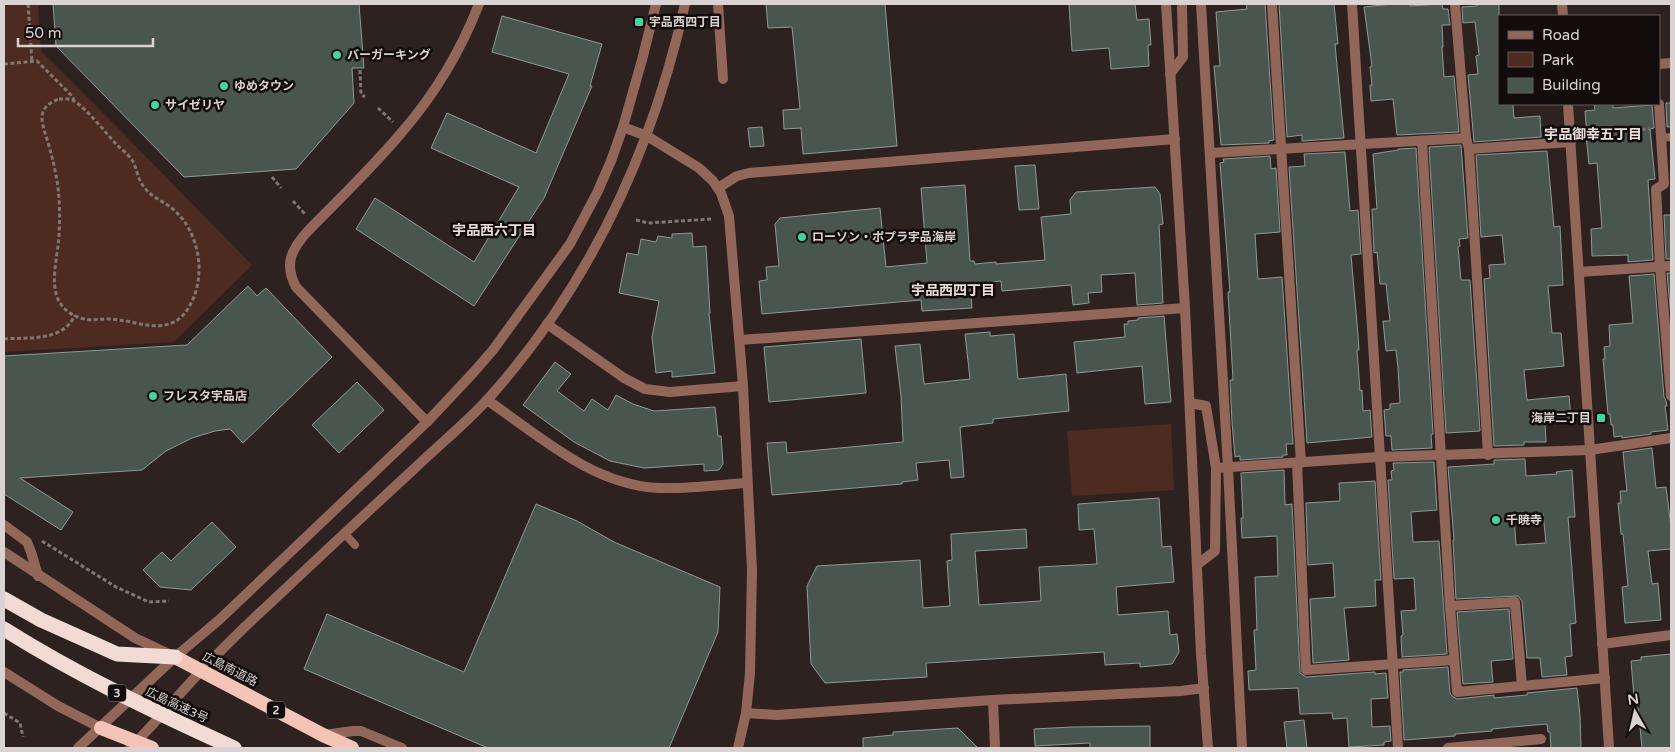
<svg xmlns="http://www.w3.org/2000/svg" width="1675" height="752" viewBox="0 0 1675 752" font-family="'Varela Round','Noto Sans JP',sans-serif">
  <rect width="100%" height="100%" fill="#2d221f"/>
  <!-- green -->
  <g fill="#4e2b21">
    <polygon points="4,4 38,4 41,51 117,127 252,265 174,342 4,352"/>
    <polygon points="1171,424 1174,490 1072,496 1067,431"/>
  </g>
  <!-- building -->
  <g fill="#49554f" stroke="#8e9a94" fill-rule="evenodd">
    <polygon points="53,4 359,4 364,68 352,68 354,103 296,169 184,177 56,46"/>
    <polygon points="766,4 885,4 897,146 803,154 801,128 784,129 783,110 800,109 792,27 768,28"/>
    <polygon points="1069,4 1135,4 1137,20 1149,19 1151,45 1148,45 1149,66 1111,69 1109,48 1072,51"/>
    <polygon points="1246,4 1265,4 1274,140 1269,141 1269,143 1221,145 1214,66 1220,66 1216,12 1247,9"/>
    <polygon points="1279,4 1334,4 1338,44 1335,44 1344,138 1302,141 1302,135 1287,137"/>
    <polygon points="1392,4 1410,4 1410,6 1442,4 1443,9 1448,9 1450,25 1442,25 1443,47 1442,47 1444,77 1454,76 1459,132 1397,135 1393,99 1371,101 1370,85 1372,85 1370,67 1372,66 1364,7"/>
    <polygon points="1477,4 1499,4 1499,104 1513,104 1514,118 1540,116 1541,137 1474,142 1468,75 1478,74 1476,56 1479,55 1475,22 1463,23 1462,7 1477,6"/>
    <polygon points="502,16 602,44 590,86 592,86 544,198 474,306 356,229 375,198 474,262 519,187 431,148 447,113 536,153 569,74 492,52"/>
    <polygon points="1666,103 1671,103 1671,127 1667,127"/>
    <polygon points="1594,104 1613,104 1613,108 1652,105 1654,128 1650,129 1655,179 1648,180 1653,260 1628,262 1628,255 1592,256 1591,229 1602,228 1597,163 1589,164 1586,136 1587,136 1585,111 1595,110"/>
    <polygon points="762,127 764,146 750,147 748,128"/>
    <polygon points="1461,145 1468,238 1459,239 1460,246 1458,247 1461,280 1470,280 1480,431 1446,433 1429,147"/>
    <polygon points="1416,148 1433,434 1431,435 1432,448 1392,450 1391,436 1386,436 1384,410 1390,409 1390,404 1400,403 1398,368 1396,350 1386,351 1383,321 1390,321 1386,284 1380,284 1377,252 1374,253 1372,209 1377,209 1373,154 1398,150 1398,149"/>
    <polygon points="1547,151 1554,227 1560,226 1563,285 1548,286 1552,333 1561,333 1564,366 1524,370 1527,400 1569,396 1571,419 1545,421 1546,442 1524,442 1524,445 1494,446 1484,279 1490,278 1489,265 1505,264 1502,235 1481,237 1476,155"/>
    <polygon points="1345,152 1350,211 1358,210 1361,254 1351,255 1358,335 1359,350 1357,350 1360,391 1362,390 1363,411 1370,410 1372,437 1307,443 1289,167 1305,166 1304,154"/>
    <polygon points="1270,156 1271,169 1276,168 1280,232 1255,234 1258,279 1282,277 1293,444 1286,444 1287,455 1283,455 1283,457 1240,460 1240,456 1235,457 1232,422 1230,380 1233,380 1228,292 1230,292 1220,163 1224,162 1223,159"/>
    <polygon points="1035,165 1039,209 1019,210 1015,166"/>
    <polygon points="965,185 970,261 974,261 975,264 996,262 996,264 1045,260 1041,217 1071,214 1070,200 1076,192 1155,187 1160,194 1163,224 1159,225 1163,303 1137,305 1135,273 1101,275 1102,292 1088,293 1089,303 1073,305 1071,285 1002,291 1001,281 970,284 972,308 922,311 921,300 762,314 759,281 767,280 766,267 779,266 775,224 780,218 880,208 886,267 927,263 921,188"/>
    <polygon points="1664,215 1671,215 1671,259 1666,259"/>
    <polygon points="692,233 693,247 706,246 710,313 709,313 715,373 672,377 672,371 656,373 652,337 659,301 619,293 627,253 638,255 641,239 656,242 658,236 672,238 672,234"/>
    <polygon points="1667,273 1671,273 1671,318"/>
    <polygon points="1654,274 1664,397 1666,401 1667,406 1665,406 1668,430 1651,432 1651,434 1622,438 1622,436 1614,437 1613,425 1611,425 1610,414 1608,414 1603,359 1605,359 1604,347 1610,346 1609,325 1633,323 1629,276"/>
    <polygon points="248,286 257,296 266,288 332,357 243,443 230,429 215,431 192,438 166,451 142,470 20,478 73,512 61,530 4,494 4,356 187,345"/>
    <polygon points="1164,316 1171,402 1145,404 1142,366 1077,373 1074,342 1125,337 1124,324 1128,324 1128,321 1138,320 1138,318"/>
    <polygon points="990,332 990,336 1014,334 1018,379 1066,374 1069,411 993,419 993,423 960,427 964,477 951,478 949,460 916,463 918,480 902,482 902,484 772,495 767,443 786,442 787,453 903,442 901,396 895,346 920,344 924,384 970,379 965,334"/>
    <polygon points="861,339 866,393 769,402 764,347"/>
    <polygon points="555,362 571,374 557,391 584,411 592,399 608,410 616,395 633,404 654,411 715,407 718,436 721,436 723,464 719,470 704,471 704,464 644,468 610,461 574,442 523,405"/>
    <polygon points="357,382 384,410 339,453 312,425"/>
    <polygon points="1652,448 1656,488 1666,487 1671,527 1671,549 1648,551 1652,584 1658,583 1661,620 1625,623 1622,587 1628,586 1623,534 1621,534 1618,503 1621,503 1620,491 1627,491 1623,452"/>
    <path d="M1525 459 1526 476 1557 474 1556 472 1572 470 1575 517H1568L1576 623 1570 624 1572 656 1565 657 1567 675 1542 677 1540 658H1527L1522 601 1518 596 1456 599 1453 540H1454L1448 467 1494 464V460ZM1543 514 1546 543 1516 545 1514 516Z"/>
    <polygon points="1434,462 1437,510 1411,512 1413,542 1439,541 1447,654 1402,657 1401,636 1403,635 1401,611 1416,610 1414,578 1394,579 1388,480 1392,480 1391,471 1394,470 1393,463"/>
    <polygon points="1284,470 1285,505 1292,504 1300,673 1306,677 1375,672 1375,674 1386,673 1388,698 1371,699 1372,727 1390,726 1391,741 1384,742 1384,745 1349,747 1347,718 1333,719 1332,713 1300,714 1298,688 1249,690 1248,671 1256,670 1254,630 1257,630 1255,577 1278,576 1277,536 1242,538 1241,518 1243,518 1241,473"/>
    <polygon points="1375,481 1381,580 1375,580 1376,606 1344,608 1349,660 1313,663 1310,599 1335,597 1333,563 1308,565 1306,503 1340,501 1339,483"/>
    <polygon points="1159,498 1162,547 1171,546 1174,582 1116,587 1118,615 1168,611 1170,635 1177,634 1179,652 1172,664 1140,667 1140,663 1105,665 1104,652 926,663 927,677 825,683 811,664 807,586 817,566 920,560 923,608 950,606 947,561 952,560 951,534 1026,529 1027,548 975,551 979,605 1041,601 1039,567 1097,564 1094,529 1079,530 1078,504"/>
    <polygon points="536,504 577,521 614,542 720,587 718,632 669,748 488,748 304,669 327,614 464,672"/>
    <polygon points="212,522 236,547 191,590 160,587 143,570 162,552 171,561"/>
    <polygon points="1509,609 1513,659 1491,661 1493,682 1463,684 1457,612"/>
    <polygon points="1671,654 1671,748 1642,748 1637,697 1634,697 1631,661 1641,660 1641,657"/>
    <polygon points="1448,667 1450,693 1452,696 1457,699 1494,695 1494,698 1527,695 1527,693 1577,688 1580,715 1581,748 1551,748 1550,732 1548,732 1547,724 1512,727 1492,729 1492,731 1455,734 1455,736 1404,740 1400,672 1403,672 1403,670"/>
    <polygon points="1304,720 1307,748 1287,748 1284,722"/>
    <polygon points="1150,726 1150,748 1090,748 1090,743 1035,746 1034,729 1072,727"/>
    <polygon points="958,728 978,748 863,748 863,738 893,735 893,732"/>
  </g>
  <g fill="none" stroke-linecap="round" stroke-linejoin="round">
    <!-- path -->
    <g stroke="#807674" stroke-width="3" stroke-dasharray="4 2.5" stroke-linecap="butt">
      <polyline points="28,4 32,62"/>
      <polyline points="4,64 37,61 73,97 74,101"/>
      <polyline points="360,70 361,94 365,97"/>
      <path d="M59 99C64 99 69 98 74 101 85 107 106 133 116 144 121 149 128 154 132 160 137 167 137 179 144 187 152 198 164 201 174 210 200 233 207 277 189 307 177 328 158 328 136 323 128 321 119 320 110 319 100 319 90 321 80 318 42 304 57 266 59 236 60 216 60 195 56 175 54 165 52 156 49 146 44 126 32 109 59 99Z"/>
      <polyline points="378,108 393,122"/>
      <polyline points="1583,133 1649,129"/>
      <polyline points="272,177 281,188"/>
      <polyline points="293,201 305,214"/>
      <polyline points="636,220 648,223 712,219"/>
      <path d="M4 339C28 337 63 342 75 315"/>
      <polyline points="42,541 116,587 149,602 169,601"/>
      <polyline points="4,713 20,723 23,737"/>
    </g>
    <!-- service -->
    <g stroke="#93665a" stroke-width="8">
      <polyline points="1661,138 1671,137"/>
      <polyline points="345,534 355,545"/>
    </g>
    <!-- minor -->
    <g stroke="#93665a" stroke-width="10">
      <polyline points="718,4 723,79"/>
      <polyline points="1201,4 1228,468 1242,748"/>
      <polyline points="1272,4 1301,463"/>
      <polyline points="1352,4 1398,748"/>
      <polyline points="1455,4 1466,138 1469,149 1488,455"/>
      <polyline points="1659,64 1671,63"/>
      <polyline points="1170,74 1183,57 1182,4"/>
      <polyline points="1659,104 1664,184 1656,189 1660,267 1671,396"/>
      <polyline points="1422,141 1450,606 1457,692 1605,678"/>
      <polyline points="1469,149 1571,142"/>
      <polyline points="1210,153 1466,138"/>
      <polyline points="718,188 737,176 749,173 1175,139"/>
      <polyline points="1579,272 1671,266"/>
      <polyline points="740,340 1185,308"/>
      <polyline points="1190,403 1206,406 1216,468 1215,551 1198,564"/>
      <polyline points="1297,463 1306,670 1454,660"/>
      <polyline points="1216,468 1379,457 1590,450 1671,438"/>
      <polyline points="4,525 27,542 31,552 38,576"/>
      <polyline points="1450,606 1515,602 1522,686"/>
      <polyline points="1602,644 1671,635"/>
      <polyline points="324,735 353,731 361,731 402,748"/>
      <polyline points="1448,748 1541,739"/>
    </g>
    <!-- tertiary -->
    <g stroke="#93665a" stroke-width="10">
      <polyline points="1166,4 1185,308 1201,654 1208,748"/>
      <polyline points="1562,4 1563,16"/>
      <polyline points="1568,104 1609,748"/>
      <polyline points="623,127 647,136 699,168 713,181 721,193 729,216 743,386 752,570 750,673 746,713 738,748"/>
      <polyline points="547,324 624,378 645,389 670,392 743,386"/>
      <path d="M487 400C540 436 592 485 659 488 688 489 718 485 747 483"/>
      <path d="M427 422 296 287C284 264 291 250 307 232 339 199 373 167 402 132 435 94 461 50 479 4"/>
      <polyline points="4,552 135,638 169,654"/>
      <polyline points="4,672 58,706 101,728"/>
      <polyline points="993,700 995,748"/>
      <polyline points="746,713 777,715 993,700 1181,691 1204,688"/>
      <polyline points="78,748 175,657 219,620 427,422 473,373 493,350 570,244 597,193 611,161 623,127 642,60 656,4"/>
      <path d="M130 748C155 724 177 696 201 671 222 649 243 628 265 608 315 561 365 514 415 468 439 445 465 424 488 399 590 285 652 152 685 4"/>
    </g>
    <!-- trunk -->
    <g stroke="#f4c4b6" stroke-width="14">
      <polyline points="175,657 323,735 352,748"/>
      <polyline points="101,728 152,748"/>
    </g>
    <!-- motorway -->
    <g stroke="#f2dbd5" stroke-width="15">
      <polyline points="4,599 41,620 117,654 175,657"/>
      <path d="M4 629C77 675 155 712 234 748"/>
    </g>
  </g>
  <!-- markers -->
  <g fill="#42d4a1" stroke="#120d0c" stroke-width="2">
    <rect x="634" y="17" width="10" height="10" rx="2.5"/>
    <circle cx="337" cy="55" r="5"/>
    <circle cx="224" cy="86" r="5"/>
    <circle cx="155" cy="105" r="5"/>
    <circle cx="802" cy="237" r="5"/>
    <circle cx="153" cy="396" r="5"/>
    <rect x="1596" y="413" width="10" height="10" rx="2.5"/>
    <circle cx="1496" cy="520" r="5"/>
  </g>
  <g text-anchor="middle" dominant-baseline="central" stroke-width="5" stroke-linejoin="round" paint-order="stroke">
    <!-- shield labels -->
    <g fill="#120d0c" stroke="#9e9896" stroke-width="1">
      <rect x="108" y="684.5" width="18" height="17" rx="4"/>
      <rect x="267" y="701.5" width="18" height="17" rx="4"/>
    </g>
    <g font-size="11" font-weight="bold" fill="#dad3d1">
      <text x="117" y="693">3</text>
      <text x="276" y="710">2</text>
    </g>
    <!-- poi labels -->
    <g font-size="12" font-weight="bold" fill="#dad3d1" stroke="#120d0c" text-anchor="start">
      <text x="649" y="22">宇品西四丁目</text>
      <text x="347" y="55">バーガーキング</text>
      <text x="234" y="86">ゆめタウン</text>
      <text x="165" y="105">サイゼリヤ</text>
      <text x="812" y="237">ローソン・ポプラ宇品海岸</text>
      <text x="163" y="396">フレスタ宇品店</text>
      <text x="1591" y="418" text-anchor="end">海岸二丁目</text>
      <text x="1506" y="520">千暁寺</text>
    </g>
    <!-- street labels -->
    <g font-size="12" fill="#dad3d1" stroke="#120d0c">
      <text transform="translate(230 669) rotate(27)">広島南道路</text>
      <text transform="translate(177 705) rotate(25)">広島高速3号</text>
    </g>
    <!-- neighbourhood labels -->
    <g font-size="14" font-weight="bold" fill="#ebddd8" stroke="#120d0c">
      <text x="1593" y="134">宇品御幸五丁目</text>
      <text x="494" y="230">宇品西六丁目</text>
      <text x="953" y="290">宇品西四丁目</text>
    </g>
  </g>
  <!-- border -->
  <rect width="1675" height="752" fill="none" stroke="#dad3d1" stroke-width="10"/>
  <!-- legend -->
  <rect x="1498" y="15" width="162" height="90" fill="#120d0c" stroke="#625c5b"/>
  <rect x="1508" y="31" width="25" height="8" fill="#93665a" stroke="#625c5b"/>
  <text x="1542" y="40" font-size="15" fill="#dad3d1">Road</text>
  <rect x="1508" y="52" width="25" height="15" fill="#4e2b21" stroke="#625c5b"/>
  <text x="1542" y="65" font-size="15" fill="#dad3d1">Park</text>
  <rect x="1508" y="78" width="25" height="15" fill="#49554f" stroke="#625c5b"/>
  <text x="1542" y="90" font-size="15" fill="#dad3d1">Building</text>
  <!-- north arrow -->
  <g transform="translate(1635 712) rotate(352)" stroke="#120d0c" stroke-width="4" paint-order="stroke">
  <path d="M0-4L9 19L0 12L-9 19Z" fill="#dad3d1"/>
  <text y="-8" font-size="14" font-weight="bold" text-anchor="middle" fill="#dad3d1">N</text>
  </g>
  <!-- scale -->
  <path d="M18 38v8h135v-8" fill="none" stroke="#dad3d1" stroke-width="2.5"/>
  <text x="25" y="38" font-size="15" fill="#dad3d1" stroke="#120d0c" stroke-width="4" paint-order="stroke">50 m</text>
</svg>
